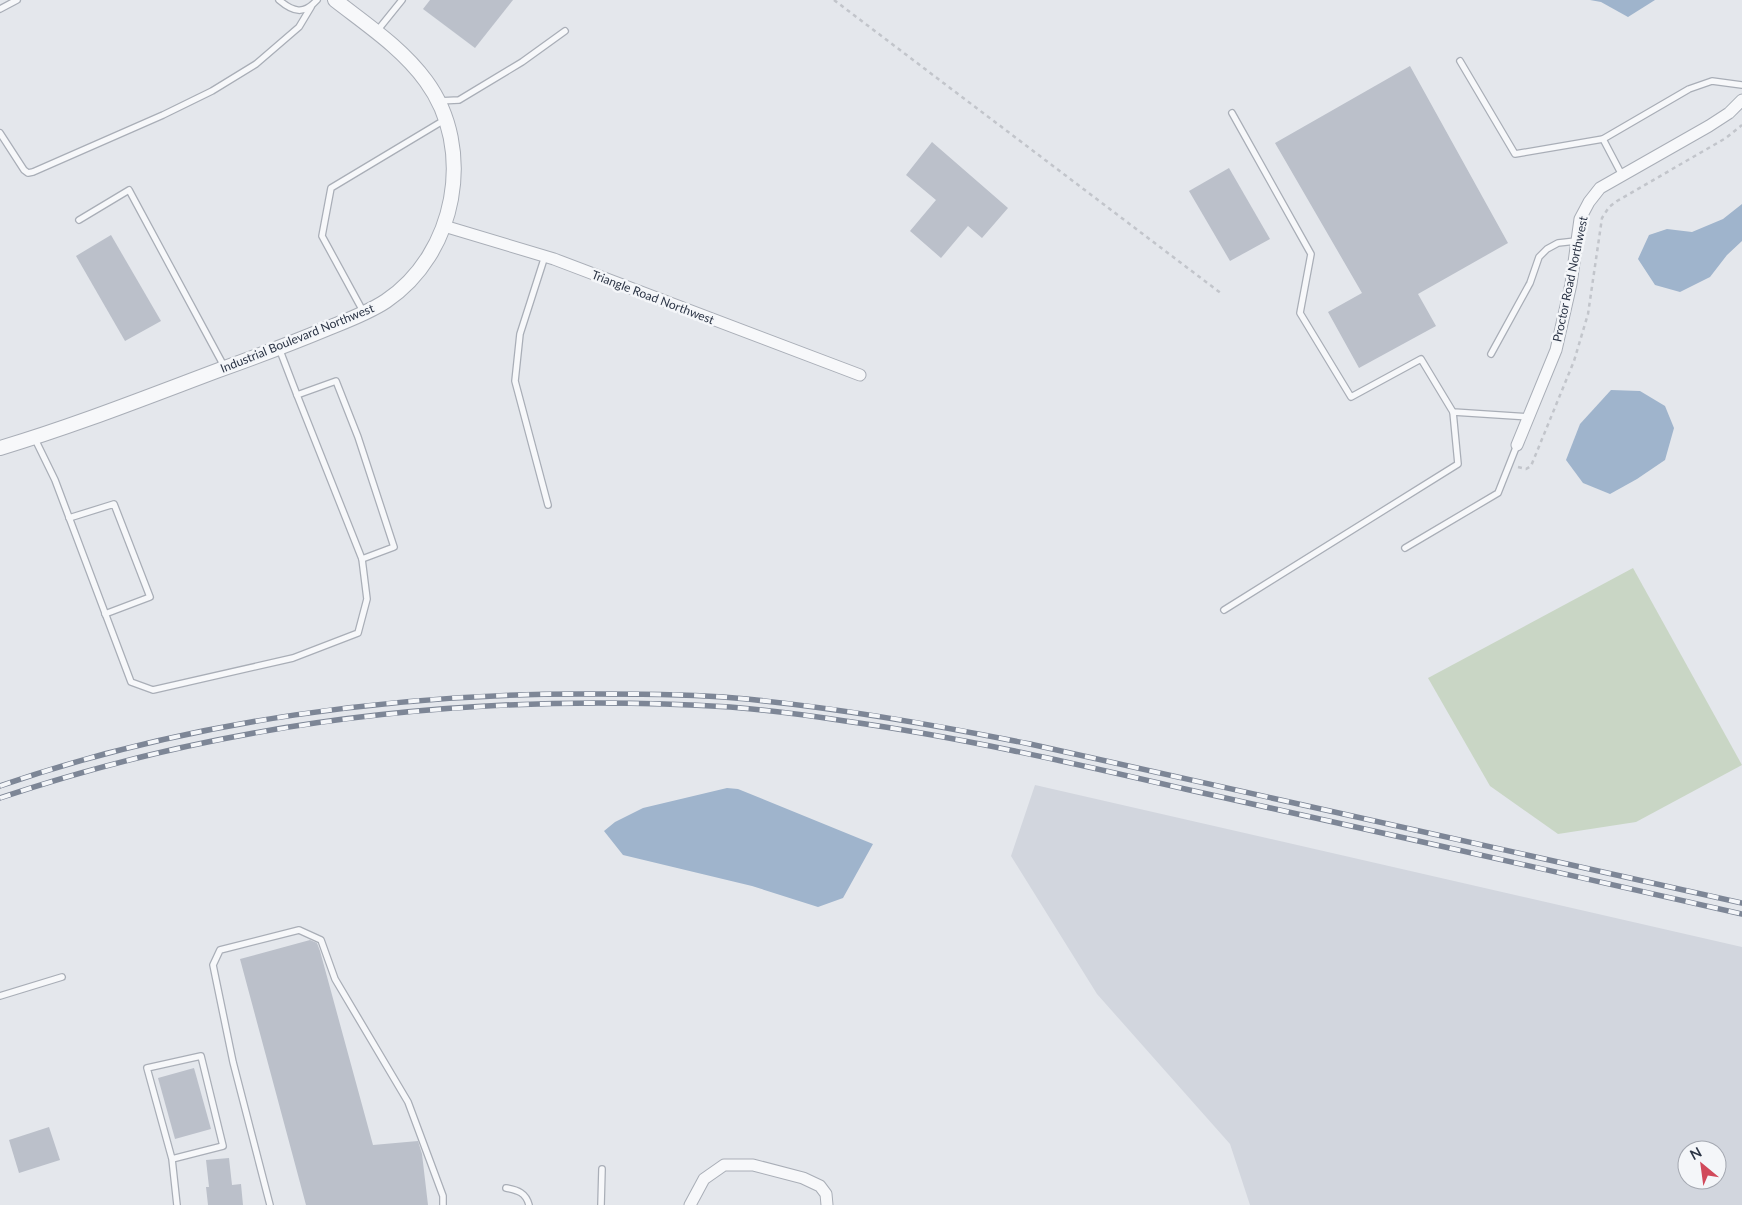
<svg xmlns="http://www.w3.org/2000/svg" width="1742" height="1205" viewBox="0 0 1742 1205" font-family="Lato,sans-serif">
  <rect width="100%" height="100%" fill="#e4e7ec"/>
  <!-- built -->
  <path fill="#d2d6de" fill-rule="evenodd" d="M1035 785 1742 947V1205H1250L1230 1144 1097 994 1011 856ZM1687 1150H1717V1180H1687Z"/>
  <!-- green -->
  <polygon fill="#c9d6c5" points="1633,568 1742,765 1636,822 1558,834 1490,786 1428,678"/>
  <!-- water -->
  <g fill="#9fb4cc">
    <polygon points="1590,0 1655,0 1628,17 1601,2"/>
    <polygon points="1742,204 1742,241 1727,255 1710,277 1680,292 1655,285 1638,259 1649,235 1667,229 1692,232 1723,219"/>
    <polygon points="1611,390 1640,391 1665,406 1674,428 1665,460 1637,479 1610,494 1583,483 1566,460 1580,424"/>
    <polygon points="727,788 738,789 873,844 843,898 818,907 752,886 623,855 604,831 615,822 643,808"/>
  </g>
  <!-- building -->
  <g fill="#bbc0ca">
    <polygon points="430,0 513,0 475,48 423,9"/>
    <polygon points="1410,66 1508,243 1418,294 1436,326 1359,368 1328,312 1362,293 1275,143"/>
    <polygon points="932,142 1008,208 982,238 968,226 941,258 910,231 936,200 906,175"/>
    <polygon points="1229,168 1270,239 1230,261 1189,191"/>
    <polygon points="111,235 161,321 125,341 76,256"/>
    <polygon points="310,940 317,943 320,951 373,1145 418,1141 422,1154 428,1205 306,1205 240,959"/>
    <polygon points="194,1068 211,1129 175,1139 158,1078"/>
    <polygon points="49,1127 60,1160 19,1173 9,1140"/>
    <polygon points="229,1158 232,1185 241,1184 243,1205 208,1205 206,1187 209,1187 206,1160"/>
  </g>
  <g fill="none" stroke-linecap="round" stroke-linejoin="round">
    <defs>
      <g id="service">
        <path d="M279 0C293 12 304 15 317 0"/>
        <polyline points="0,9 17,0"/>
        <polyline points="377,31 402,0"/>
        <polyline points="1460,61 1515,154 1603,139 1689,89 1712,81 1742,85"/>
        <polyline points="438,101 459,100 522,62 565,31"/>
        <polyline points="1232,113 1311,254 1300,313 1351,397 1421,359 1453,412 1529,417"/>
        <polyline points="0,133 24,170 28,173 33,172 163,115 212,91 256,64 299,27 311,7"/>
        <polyline points="1603,139 1623,177"/>
        <polyline points="79,220 129,190 225,368"/>
        <polyline points="545,256 520,334 515,381 548,505"/>
        <polyline points="364,313 322,236 331,188 446,119"/>
        <polyline points="1491,354 1530,283 1539,257 1547,249 1558,243 1576,241"/>
        <polyline points="297,395 362,559"/>
        <polyline points="34,437 55,480 131,682 153,690 293,658 358,633 367,599 362,559 394,547 358,437 336,381 297,395 279,348"/>
        <polyline points="69,518 114,504 150,597 105,614"/>
        <polyline points="1405,548 1498,493 1517,445"/>
        <polyline points="1224,610 1458,464 1453,412"/>
        <polyline points="0,996 62,977"/>
        <polyline points="172,1159 223,1146 201,1056 147,1068 172,1159 177,1205"/>
        <path d="M506 1188C518 1190 526 1193 529 1205"/>
        <polyline points="270,1205 233,1062 213,965 220,950 299,930 321,940 335,979 408,1102 443,1196 443,1205"/>
        <polyline points="601,1205 602,1169"/>
      </g>
      <g id="minor">
        <polyline points="444,226 554,259 860,375"/>
        <polyline points="1517,445 1556,350 1571,284 1580,219 1589,202 1600,188 1709,126 1729,113 1742,100"/>
        <polyline points="690,1205 704,1179 724,1165 753,1165 803,1178 820,1186 826,1194 827,1205"/>
      </g>
      <path id="tertiary" d="M0 448C74 426 147 397 219 370 255 357 290 344 326 329 346 321 368 313 386 301 456 254 476 149 426 81 402 48 367 25 335 0"/>
    </defs>
    <!-- service casing -->
    <use href="#service" stroke="#a9aeb7" stroke-width="8"/>
    <!-- minor casing -->
    <use href="#minor" stroke="#a9aeb7" stroke-width="13"/>
    <!-- tertiary casing -->
    <use href="#tertiary" stroke="#a9aeb7" stroke-width="16"/>
    <!-- path -->
    <g stroke="#c2c5cb" stroke-width="2.5" stroke-dasharray="4 4" stroke-linecap="butt">
      <polyline points="834,0 1222,294"/>
      <polyline points="1518,467 1526,469 1531,466 1574,361 1588,314 1602,218 1609,207 1617,201 1726,138 1742,125"/>
    </g>
    <!-- service -->
    <use href="#service" stroke="#f7f8fa" stroke-width="5.5"/>
    <!-- minor -->
    <use href="#minor" stroke="#f7f8fa" stroke-width="11"/>
    <!-- tertiary -->
    <use href="#tertiary" stroke="#f7f8fa" stroke-width="14"/>
    <defs>
      <g id="rail">
        <path d="M0 786C187 721 401 692 599 694 644 694 690 694 735 698 835 707 931 724 1030 744L1742 903"/>
        <path d="M0 798C235 719 483 692 730 707 768 710 807 715 845 721 960 737 1072 763 1185 789 1371 830 1556 872 1742 914"/>
      </g>
    </defs>
    <!-- rail casing -->
    <use href="#rail" stroke="#7d8696" stroke-width="5.5"/>
    <!-- rail -->
    <use href="#rail" stroke="#f4f6f9" stroke-width="4" stroke-dasharray="11" stroke-linecap="butt"/>
  </g>
  <g text-anchor="middle" dominant-baseline="central" stroke-width="5" stroke-linejoin="round" paint-order="stroke">
    <!-- street labels -->
    <g font-size="12" fill="#2b3445" stroke="#f4f6f9">
      <text transform="translate(1570 279) rotate(-78)">Proctor Road Northwest</text>
      <text transform="translate(653 297) rotate(21)">Triangle Road Northwest</text>
      <text transform="translate(297 338) rotate(-22)">Industrial Boulevard Northwest</text>
    </g>
  </g>
  <!-- north arrow -->
  <g transform="translate(1702 1165) rotate(331)"><circle r="24" fill="#f4f6f9" stroke="#a4a8b1"/>
  <path d="M0-4L9 19L0 12L-9 19Z" fill="#d1495b"/>
  <text y="-8" font-size="14" font-weight="bold" text-anchor="middle" fill="#2b3445">N</text>
  </g>
</svg>
